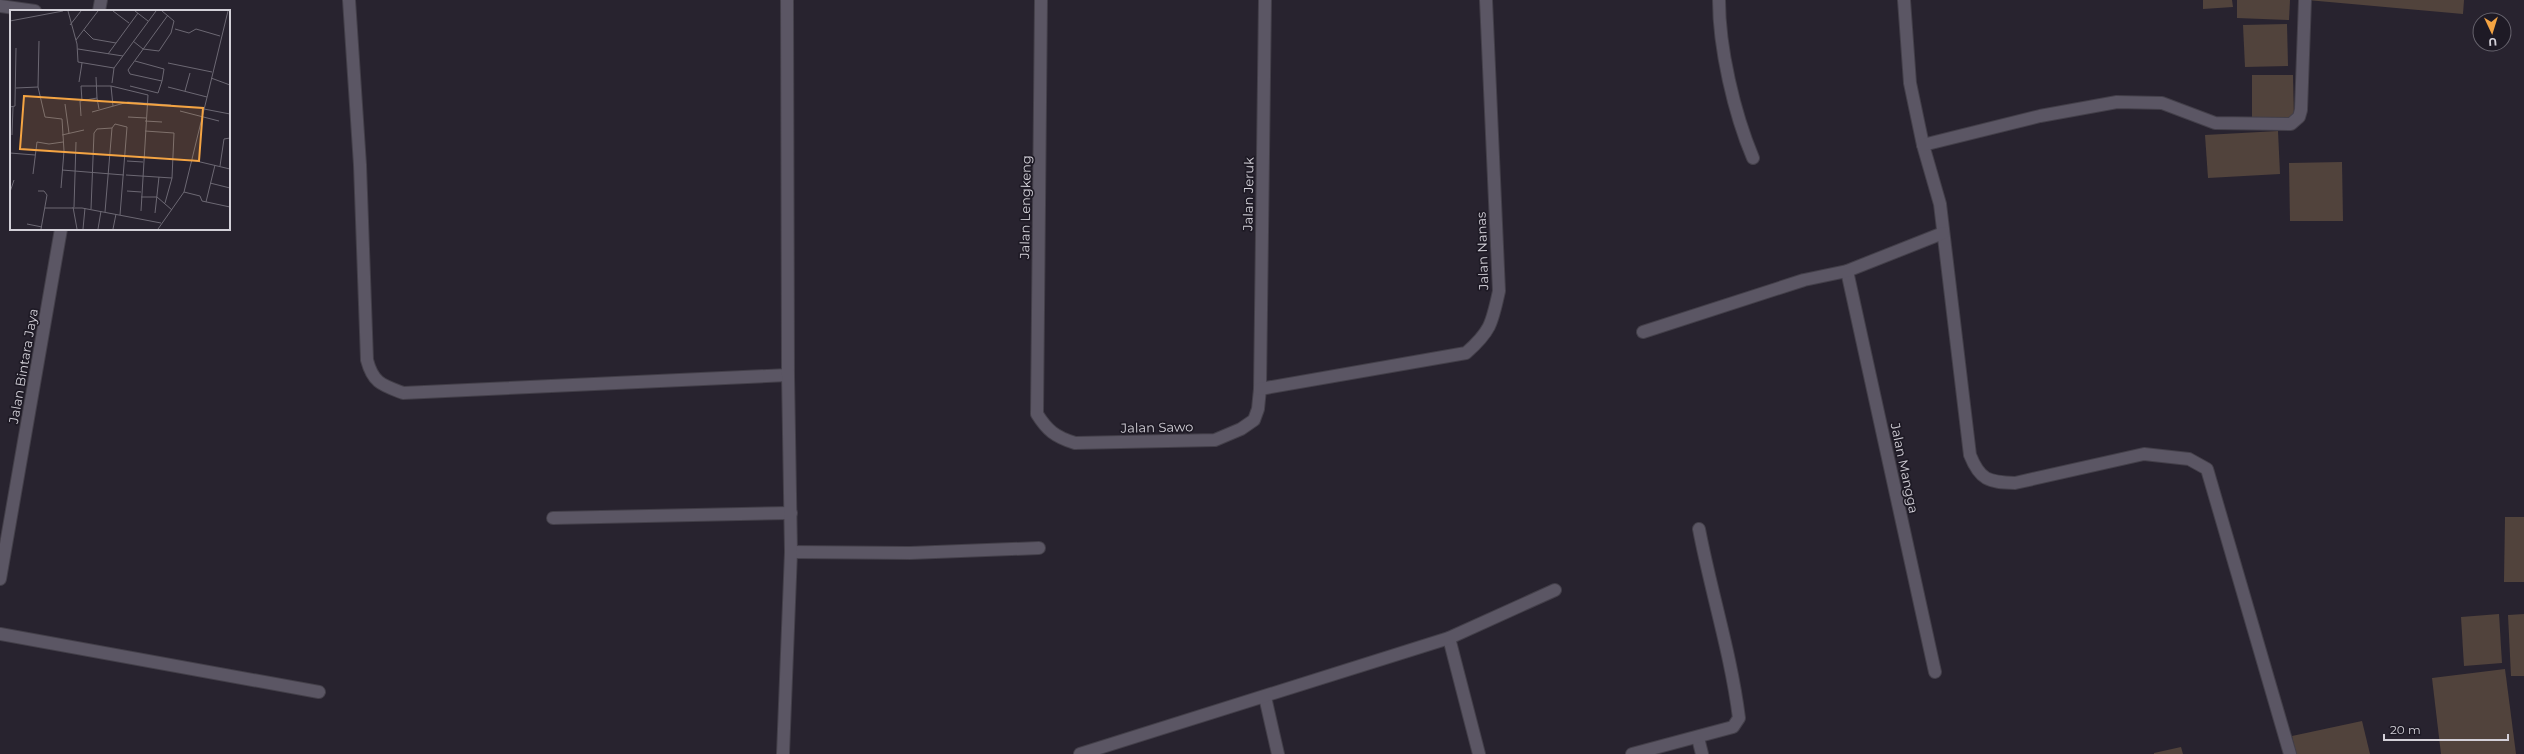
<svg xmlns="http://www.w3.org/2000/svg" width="2524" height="754" viewBox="0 0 2524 754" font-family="Montserrat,sans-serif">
  <rect width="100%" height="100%" fill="#28232f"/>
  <!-- building -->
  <g fill="#51433c">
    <polygon points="2203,0 2232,0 2233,7 2203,9"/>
    <polygon points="2237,0 2290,0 2289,20 2237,18"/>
    <polygon points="2307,0 2464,0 2463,14"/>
    <polygon points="2287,24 2288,66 2245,67 2243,25"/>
    <polygon points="2252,75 2293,75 2294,120 2252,120"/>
    <polygon points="2278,131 2280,174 2208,178 2205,135"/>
    <polygon points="2342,162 2343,221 2290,221 2289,163"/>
    <polygon points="2505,517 2524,517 2524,582 2504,582"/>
    <polygon points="2499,614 2502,663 2464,666 2461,617"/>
    <polygon points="2524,614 2524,676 2511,676 2508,615"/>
    <polygon points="2505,669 2516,754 2441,754 2432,678"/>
    <polygon points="2362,721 2370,754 2296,754 2292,736"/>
    <polygon points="2181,747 2183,754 2154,754 2154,753"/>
  </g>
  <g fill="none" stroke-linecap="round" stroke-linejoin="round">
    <defs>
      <g id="minor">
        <path d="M349 0 360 165 367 360C373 383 382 385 403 393L788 375"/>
        <path d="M1041 0 1037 414C1047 430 1055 437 1075 443L1215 440 1241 429 1254 420 1258 409 1260 389 1265 0"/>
        <path d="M1719 0C1719 48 1734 113 1753 158"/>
        <path d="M1904 0 1910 83 1923 145 1940 204 1970 455C1980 480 1988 482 2015 483L2144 454 2189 459 2207 469 2290 754"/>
        <polyline points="0,6 35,11"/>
        <polyline points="99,11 101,0"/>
        <polyline points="1923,145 2040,116 2117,102 2162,103 2215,123 2291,124 2299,117 2301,110 2305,0"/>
        <polyline points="1847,271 1935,672"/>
        <polyline points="1643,332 1804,280 1847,271 1943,233"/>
        <path d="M1260 389 1466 353C1491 331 1492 323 1499 291L1486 0"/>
        <polyline points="553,518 791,513"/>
        <polyline points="791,552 910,553 1039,548"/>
        <polyline points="0,579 61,229"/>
        <polyline points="0,634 319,692"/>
        <polyline points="1449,638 1479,754"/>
        <polyline points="1265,697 1278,754"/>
        <polyline points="1698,738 1702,754"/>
        <polyline points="783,754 791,552 788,375 787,0"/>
        <polyline points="1080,754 1449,638 1555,590"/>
        <path d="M1632 754 1733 727 1739 718C1731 654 1711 592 1699 529"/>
      </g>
    </defs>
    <!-- minor casing -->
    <use href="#minor" stroke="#433f49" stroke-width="14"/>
    <!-- minor -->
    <use href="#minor" stroke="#5b5664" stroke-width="12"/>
  </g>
  <g text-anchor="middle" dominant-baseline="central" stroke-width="3.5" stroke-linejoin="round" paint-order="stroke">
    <!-- street labels -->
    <g font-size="13" fill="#d3d0d8" stroke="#1e1a25">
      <text transform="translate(1248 194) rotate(-89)">Jalan Jeruk</text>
      <text transform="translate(1025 207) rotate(-89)">Jalan Lengkeng</text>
      <text transform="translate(1482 251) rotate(-92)">Jalan Nanas</text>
      <text transform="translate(23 366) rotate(-80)">Jalan Bintara Jaya</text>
      <text transform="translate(1157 427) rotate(-1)">Jalan Sawo</text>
      <text transform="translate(1905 468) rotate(78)">Jalan Mangga</text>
    </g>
  </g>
  <!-- overview -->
  <g transform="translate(10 10)">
    <rect width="220" height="220" fill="#28232f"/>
    <path fill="none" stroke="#6c6873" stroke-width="1" d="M58 1 67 34 68 52 104 58M103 1 119 13M125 1 138 11M0 11 53 1M60 15 71 1M165 19 179 23 186 19 210 26M74 20 83 29 106 33M66 30 88 1M29 31 28 77 35 107 52 109 54 141 51 178M123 31 133 39 149 41 161 23 164 11 152 1M68 39 113 46M98 44 128 3M158 53 202 62M86 67 87 88M201 68 220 75M152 71 120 64 118 60 158 5M69 72 72 53M102 73 104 58 146 1M101 76 138 85 131 201M120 76 148 83 152 71 154 59 125 51M158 77 197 87M6 78 28 77M175 81 180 63M72 91 71 76H101L103 96M55 94 59 123M0 97 5 96V92L6 38M194 99 220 104M170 101 209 111M82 102 118 92 161 95M71 106 70 91 87 88 89 99M118 107 136 108M135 111 152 112M102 118 105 114 117 117 110 205M135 121 164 123 162 168 155 193M2 125 3 97M52 125 74 120M0 143 25 145M182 150 220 159M117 151 133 152M210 156 214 129 220 128M52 160 114 165M23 164 27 132 39 134 53 132M116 165 162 168M200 173 220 178M28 181H34L37 185 31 219M117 181 131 182M0 182 4 170M174 182 190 186 192 191 220 197M131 187H147L162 200M196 192 205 155M63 197 67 219M64 197 66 132M35 198H72L151 213M81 199 84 123 87 119 102 118M95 202 102 118M145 203 149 167M17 214 32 217M73 219 75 198M88 219 91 201M103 219 106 204M148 219 174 182 218 1"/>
    <path fill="#f4a443" fill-opacity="0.15" stroke="#f4a443" stroke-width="2" d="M14 86 193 98 189 151 10 139Z"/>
    <rect width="220" height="220" fill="none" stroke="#d3d0d8" stroke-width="2"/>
  </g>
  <!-- north arrow -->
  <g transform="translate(2492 32) rotate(176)"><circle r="19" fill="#1e1a25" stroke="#66636d"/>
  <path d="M0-3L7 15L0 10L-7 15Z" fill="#f4a443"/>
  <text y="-6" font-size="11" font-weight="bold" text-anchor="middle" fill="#d3d0d8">U</text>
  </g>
  <!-- scale -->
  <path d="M2384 734v6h124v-6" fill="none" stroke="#d3d0d8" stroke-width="2"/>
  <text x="2390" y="734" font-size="12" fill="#d3d0d8" stroke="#1e1a25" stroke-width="3" paint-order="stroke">20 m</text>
</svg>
